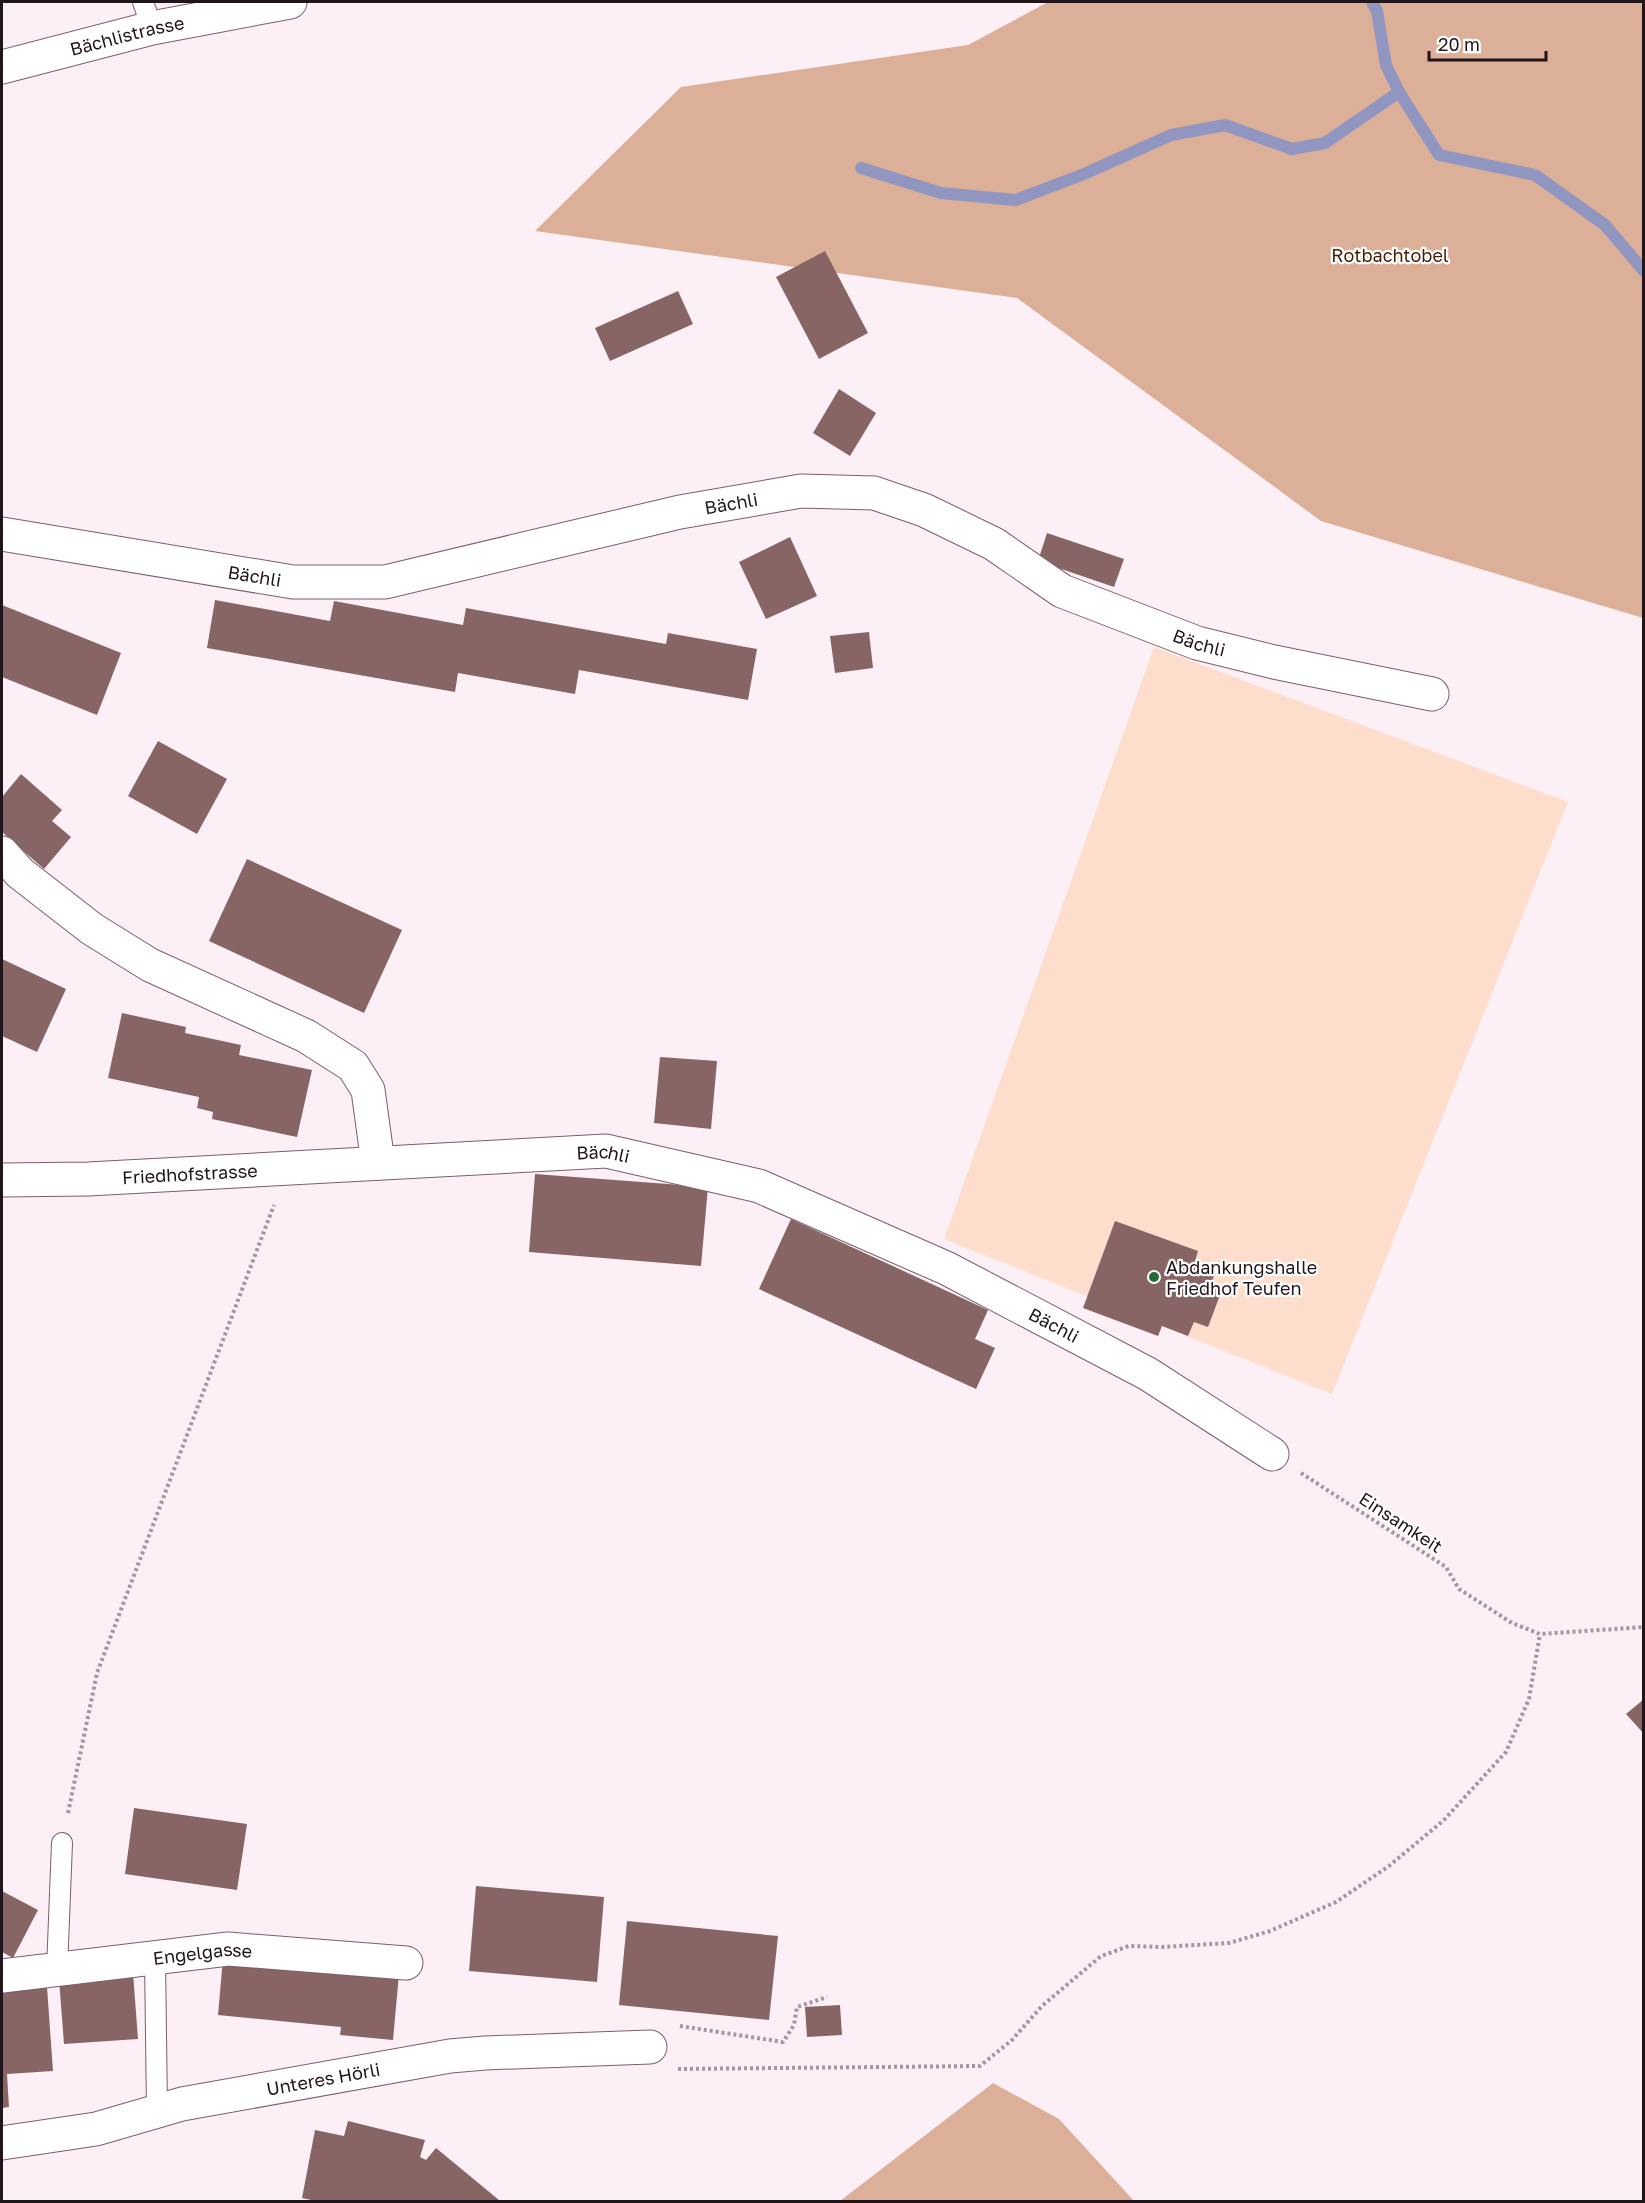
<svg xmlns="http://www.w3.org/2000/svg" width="1645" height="2203" viewBox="0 0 1645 2203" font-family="'Golos Text',sans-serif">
  <rect width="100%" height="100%" fill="#fdeff6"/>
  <!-- green -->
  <polygon fill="#fddecd" points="1154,647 1568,802 1332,1394 944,1239"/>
  <!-- forest -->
  <g fill="#dbaf98">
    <polygon points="1048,2 1643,2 1643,618 1321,521 1017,298 535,231 681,87 968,45"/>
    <polygon points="993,2083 1059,2119 1134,2201 840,2201"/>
  </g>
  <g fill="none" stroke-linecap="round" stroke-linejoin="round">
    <!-- stream -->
    <g stroke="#9196c0" stroke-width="12">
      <polyline points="1372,2 1377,11 1386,65 1399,92"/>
      <polyline points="861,168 941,193 1016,200 1084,174 1171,135 1225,125 1292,149 1325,143 1399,92 1439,155 1535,175 1605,225 1644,271"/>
    </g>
  </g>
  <!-- building -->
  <g fill="#876565">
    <polygon points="825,251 868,333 819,359 776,277"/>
    <polygon points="678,291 693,324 610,361 595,328"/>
    <polygon points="839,389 876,413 850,456 813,433"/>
    <polygon points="1047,533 1124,559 1114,587 1038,561"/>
    <polygon points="790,537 817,596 766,619 739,562"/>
    <polygon points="215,600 330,621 334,601 463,625 466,608 666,644 668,633 757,649 748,700 579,670 575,694 458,673 455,692 207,648"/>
    <polygon points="2,605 121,653 97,715 2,677"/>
    <polygon points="869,632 873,668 835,673 830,636"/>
    <polygon points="158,741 227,779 197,834 128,796"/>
    <polygon points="21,774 62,810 52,821 71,837 44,869 2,832 2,797"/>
    <polygon points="247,859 402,930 364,1013 209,941"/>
    <polygon points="2,959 66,989 37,1052 2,1036"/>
    <polygon points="122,1013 186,1027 185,1033 241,1045 239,1055 312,1070 297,1137 212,1119 213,1112 197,1108 199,1097 108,1078"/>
    <polygon points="660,1057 717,1061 711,1129 654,1123"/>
    <polygon points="535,1174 708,1187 701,1266 529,1252"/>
    <polygon points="791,1219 988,1310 975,1339 995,1348 976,1389 759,1289"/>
    <polygon points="1115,1221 1198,1251 1194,1265 1215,1273 1212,1282 1223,1287 1208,1327 1194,1322 1188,1336 1162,1326 1158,1336 1083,1308"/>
    <polygon points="1644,1699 1644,1734 1626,1714"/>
    <polygon points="134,1808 247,1824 237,1890 125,1874"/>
    <polygon points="476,1886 604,1897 597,1982 469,1971"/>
    <polygon points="2,1891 38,1910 13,1958 2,1952"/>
    <polygon points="627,1921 778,1936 769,2020 619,2005"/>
    <polygon points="223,1958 399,1974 393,2040 340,2035 341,2027 218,2015"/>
    <polygon points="133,1973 138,2039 64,2044 59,1979"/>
    <polygon points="47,1987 53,2071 7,2074 9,2107 2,2108 2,1990"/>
    <polygon points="840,2005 842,2035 807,2037 805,2007"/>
    <polygon points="348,2121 425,2140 420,2157 426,2160 436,2148 499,2200 320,2202 302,2198 315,2130 344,2136"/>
  </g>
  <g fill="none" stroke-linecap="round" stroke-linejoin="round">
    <defs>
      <g id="lane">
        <polyline points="143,2 152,28"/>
        <polyline points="155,1958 157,2111"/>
        <polyline points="57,1970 62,1843"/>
      </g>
      <g id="street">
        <path id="s1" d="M2 67 152 28 290 2"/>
        <path id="s2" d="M2 534 293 582H385L680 512 801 491 874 493 924 510 994 544 1062 591 1197 643 1274 662 1432 694"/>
        <polyline points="2,853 20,873 92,929 150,965 306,1036 353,1066 368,1090 378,1163"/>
        <path id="s3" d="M2 1180 88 1179 606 1151 759 1186 946 1268 1148 1374 1272 1454"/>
        <path id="s4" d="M2 1976 228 1949 406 1963"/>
        <path id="s5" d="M2 2143 96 2129 182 2104 450 2056 485 2053 650 2047"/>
      </g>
    </defs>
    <!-- lane casing -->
    <use href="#lane" stroke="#7b5e6e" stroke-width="22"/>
    <!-- street casing -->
    <use href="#street" stroke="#7b5e6e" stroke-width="35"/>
    <!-- path -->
    <g stroke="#a4969d" stroke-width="4" stroke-dasharray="3 3" stroke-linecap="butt">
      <polyline points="1301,1473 1446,1567 1459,1589 1512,1623 1540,1634 1644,1627"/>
      <polyline points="68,1813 97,1673 274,1205"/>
      <polyline points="680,2026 783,2042 794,2025 797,2007 827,1997"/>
      <polyline points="678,2069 980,2066 1012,2040 1042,2006 1101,1956 1129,1946 1162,1947 1229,1943 1270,1931 1336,1902 1389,1866 1444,1820 1506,1752 1529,1699 1540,1634"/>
    </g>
    <!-- lane -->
    <use href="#lane" stroke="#fff" stroke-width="20"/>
    <!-- street -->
    <use href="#street" stroke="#fff" stroke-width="33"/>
  </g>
  <!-- markers -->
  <circle fill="#256a35" stroke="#fff" stroke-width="2" cx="1154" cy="1277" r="6"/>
  <g text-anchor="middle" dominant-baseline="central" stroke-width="4.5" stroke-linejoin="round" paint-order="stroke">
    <!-- street labels -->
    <g font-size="18" fill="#21151c" stroke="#fff">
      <text stroke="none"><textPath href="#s1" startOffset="129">Bächlistrasse</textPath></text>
      <text stroke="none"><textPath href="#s2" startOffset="742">Bächli</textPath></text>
      <text stroke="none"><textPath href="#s2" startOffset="256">Bächli</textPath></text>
      <text stroke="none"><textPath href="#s2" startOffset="1246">Bächli</textPath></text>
      <text stroke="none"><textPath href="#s3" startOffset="602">Bächli</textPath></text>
      <text stroke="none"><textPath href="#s3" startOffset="188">Friedhofstrasse</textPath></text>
      <text stroke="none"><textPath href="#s3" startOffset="1088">Bächli</textPath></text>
      <text transform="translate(1401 1522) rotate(33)">Einsamkeit</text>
      <text stroke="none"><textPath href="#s4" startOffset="202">Engelgasse</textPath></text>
      <text stroke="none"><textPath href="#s5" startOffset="328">Unteres Hörli</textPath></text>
    </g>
    <!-- park labels -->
    <g font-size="18" fill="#461d02" stroke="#fff">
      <text x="1390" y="255">Rotbachtobel</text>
    </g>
    <!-- poi labels -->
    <g font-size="18" fill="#21151c" stroke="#fff" text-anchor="start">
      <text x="1166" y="1267">Abdankungshalle<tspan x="1166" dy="21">Friedhof Teufen</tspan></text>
    </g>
  </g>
  <!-- border -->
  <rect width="1645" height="2203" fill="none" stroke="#21151c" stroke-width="6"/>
  <!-- scale -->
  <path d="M1429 51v9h117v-9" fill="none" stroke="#21151c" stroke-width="3"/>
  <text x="1438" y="51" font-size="18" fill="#21151c" stroke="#ffffff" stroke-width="4.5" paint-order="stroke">20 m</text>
</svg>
